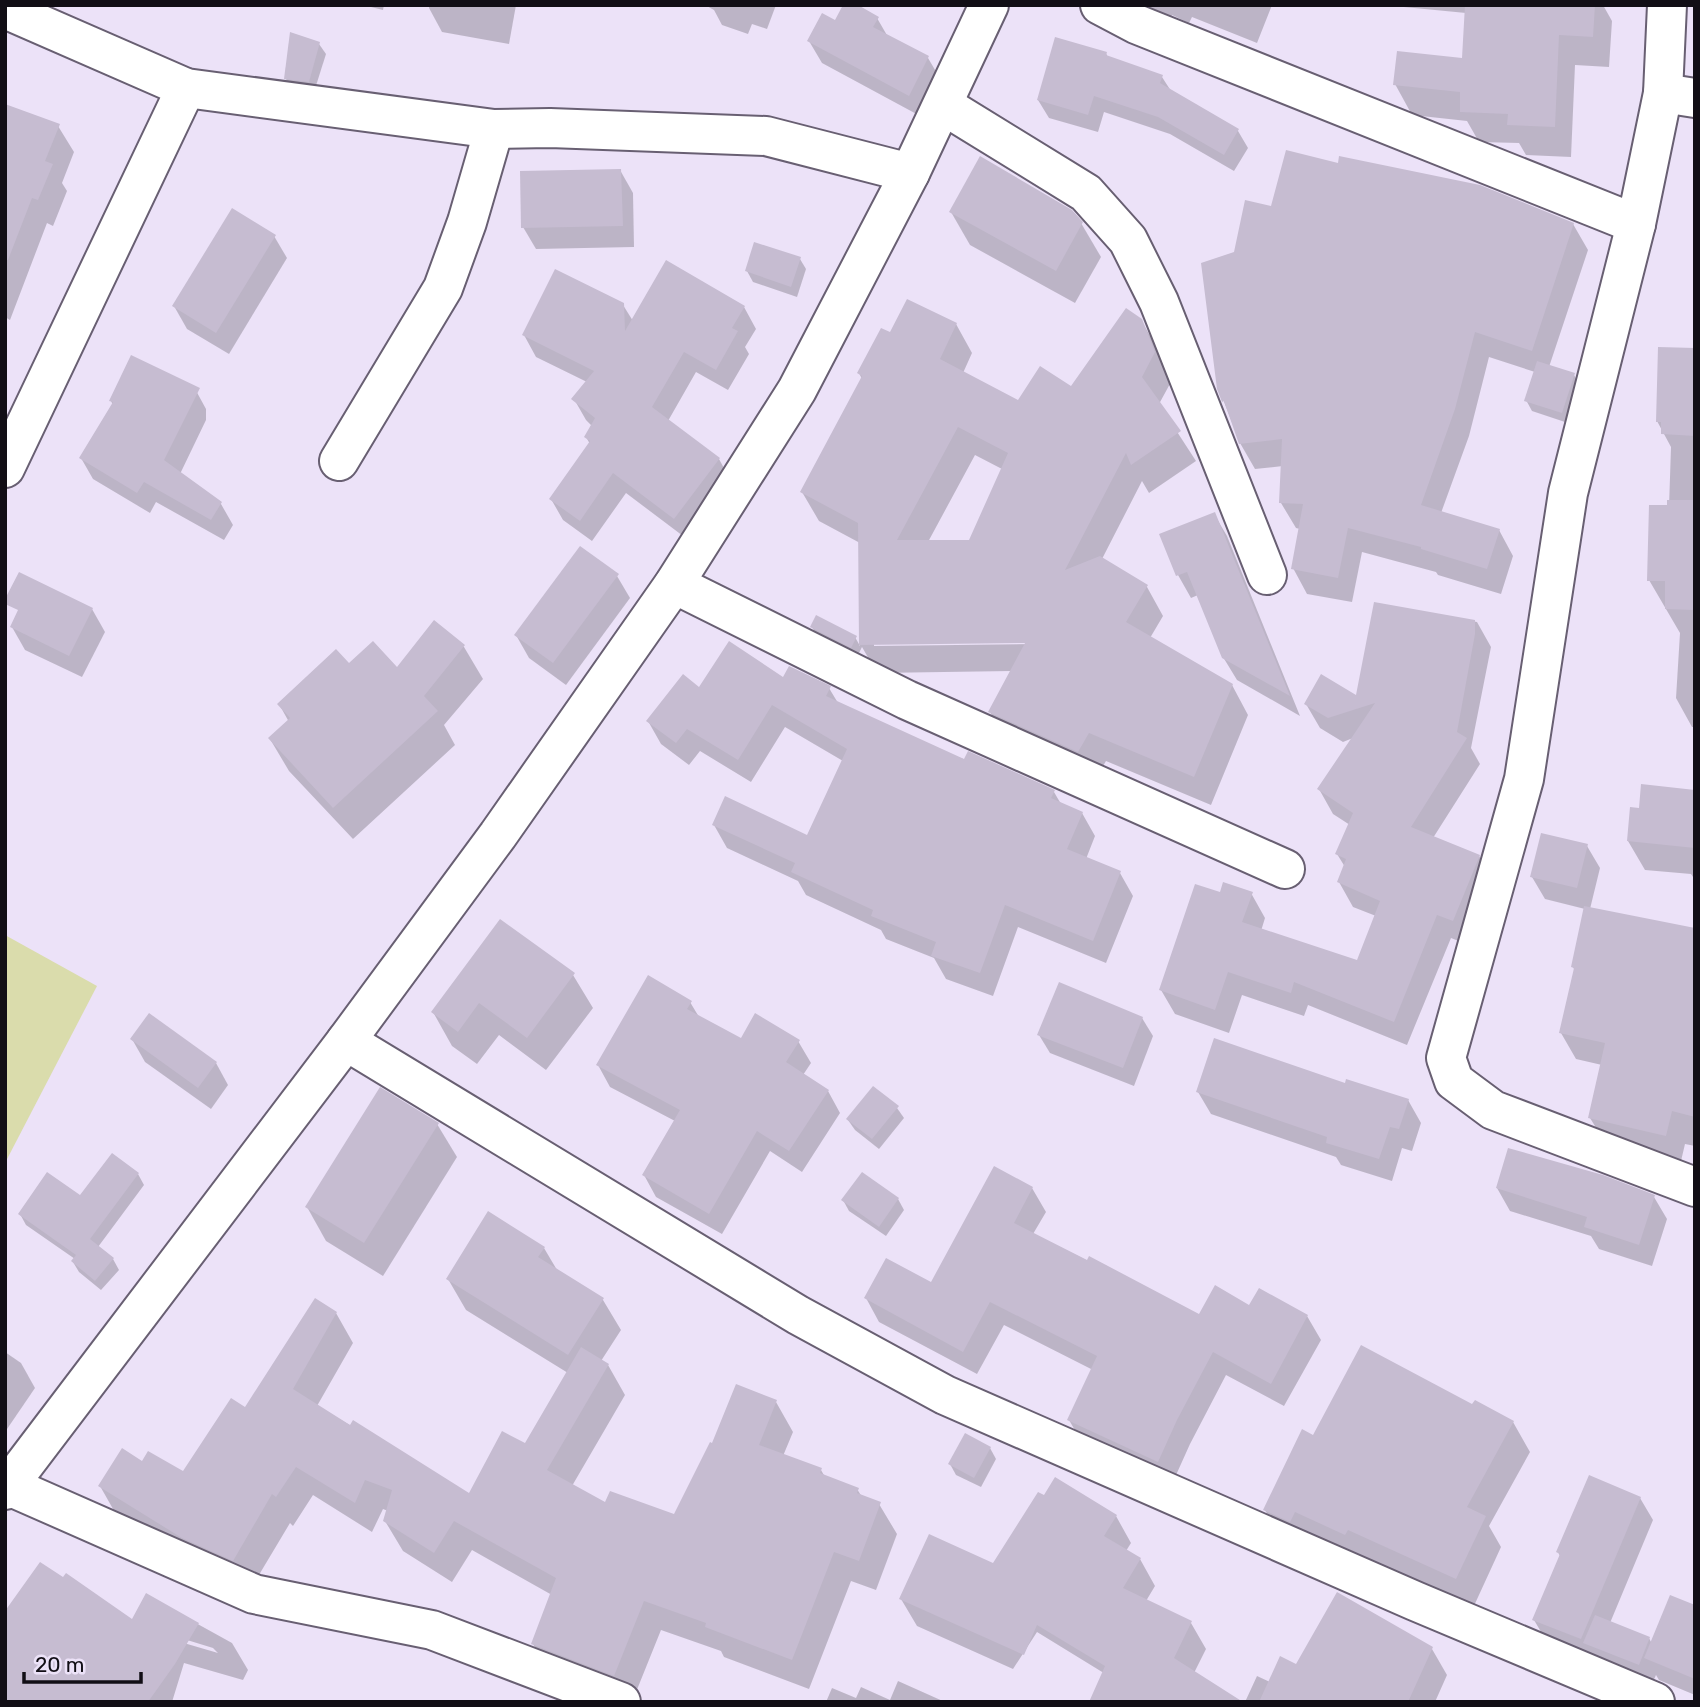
<svg xmlns="http://www.w3.org/2000/svg" width="1700" height="1707" viewBox="0 0 1700 1707" font-family="Rubik,sans-serif">
  <rect width="100%" height="100%" fill="#ece2f8"/>
  <!-- green -->
  <polygon fill="#dadcac" points="5,935 97,986 5,1163"/>
  <!-- shadow -->
  <g fill="#0003" fill-rule="evenodd">
    <polygon points="363,5 384,5 383,10"/>
    <polygon points="429,5 516,5 509,44 442,32 429,8"/>
    <polygon points="705,5 776,5 767,29 752,24 748,34 722,25 714,10"/>
    <polygon points="1131,5 1272,5 1257,43 1192,17 1189,23 1172,15 1168,25"/>
    <polygon points="1383,5 1603,5 1612,21 1609,67 1575,65 1571,157 1526,155 1519,143 1479,142 1467,121 1412,115 1395,84 1463,60 1466,13"/>
    <polygon points="877,18 888,37 928,58 941,80 922,117 822,63 809,41 835,22"/>
    <polygon points="319,44 326,54 314,92 292,89 286,79"/>
    <polygon points="1106,53 1108,58 1162,77 1171,91 1238,131 1248,148 1234,171 1170,134 1104,112 1098,132 1049,118 1038,100"/>
    <polygon points="5,106 58,126 74,152 62,183 67,191 53,226 47,223 10,320 5,317"/>
    <polygon points="620,170 633,193 634,247 536,249 523,227"/>
    <polygon points="1273,208 1573,224 1588,250 1549,367 1574,375 1580,386 1568,423 1532,411 1526,400 1535,372 1489,357 1469,436 1441,513 1499,530 1513,556 1501,594 1438,575 1436,572 1362,552 1352,602 1307,594 1293,568 1300,529 1296,528 1281,503 1283,466 1255,469 1240,443 1219,389 1235,254"/>
    <polygon points="951,212 1081,223 1101,257 1075,303 970,245"/>
    <polygon points="274,236 287,258 229,354 187,329 174,306"/>
    <polygon points="800,259 806,269 797,297 753,282 747,271"/>
    <polygon points="623,305 633,321 744,307 756,329 745,347 749,354 728,390 696,372 668,421 719,459 731,481 687,539 626,493 592,541 563,520 551,499 590,444 586,437 592,426 586,420 574,399 587,382 536,357 524,335"/>
    <path d="M1141 320 1158 350 1171 382 1159 404 1196 461 1149 493 1142 481 1102 559 1147 587 1163 616 1150 638 1232 685 1248 715 1211 805 1106 761 1095 780 1007 741 990 712 1012 671 877 673 862 647 857 657 818 638 812 627 855 637 860 646V543L819 521 802 492 862 379 859 373 890 335 956 324 972 353 963 373 1019 402 1071 388ZM975 455 1002 469 970 542H928ZM1034 641V644L874 646V643Z"/>
    <polygon points="1695,350 1695,727 1692,727 1676,698 1680,633 1649,580 1669,507 1671,447 1657,421"/>
    <polygon points="194,387 206,409 206,420 180,474 221,504 233,525 224,540 156,502 150,513 93,479 81,458 113,405 111,401"/>
    <polygon points="1214,514 1227,536 1300,716 1237,680 1223,657 1198,595 1191,598 1178,575 1161,535"/>
    <polygon points="617,576 630,598 566,685 529,658 516,635"/>
    <polygon points="1376,604 1477,622 1491,647 1471,748 1480,764 1433,838 1479,856 1493,880 1466,944 1451,938 1407,1045 1308,1005 1304,1016 1242,995 1229,1033 1175,1014 1161,990 1221,894 1251,893 1265,918 1261,931 1358,962 1376,916 1353,907 1339,882 1345,867 1337,854 1350,825 1333,814 1319,789 1353,738 1343,742 1320,728 1306,704 1358,698"/>
    <polygon points="92,609 105,632 82,677 25,650 12,627"/>
    <polygon points="435,623 464,647 483,679 444,725 455,745 353,839 289,771 270,739 289,722 279,704 349,666 397,669"/>
    <polygon points="784,679 829,688 838,703 936,749 1054,792 1061,804 1082,813 1095,836 1086,859 1120,873 1133,896 1106,963 1018,927 993,996 946,979 934,958 886,939 881,930 806,895 798,881 727,848 714,825 808,837 843,761 785,727 751,782 700,751 689,765 661,744 648,721 700,689"/>
    <polygon points="1695,791 1695,880 1691,874 1645,870 1628,841 1641,810"/>
    <polygon points="1587,846 1600,868 1590,909 1695,930 1695,1146 1685,1144 1681,1161 1606,1144 1590,1118 1602,1065 1576,1059 1561,1033 1575,971 1573,967 1585,909 1545,899 1532,877"/>
    <polygon points="573,975 593,1008 546,1070 499,1035 477,1064 452,1046 433,1012"/>
    <polygon points="690,1002 699,1017 742,1041 798,1041 811,1063 803,1075 828,1091 840,1113 802,1172 770,1151 722,1234 656,1197 644,1175 675,1121 610,1087 598,1065"/>
    <polygon points="1142,1018 1153,1036 1134,1086 1050,1053 1039,1035"/>
    <polygon points="132,1039 216,1063 228,1085 211,1109 145,1062"/>
    <polygon points="1346,1085 1408,1100 1421,1123 1412,1151 1402,1148 1392,1181 1341,1165 1336,1157 1211,1114 1198,1092"/>
    <polygon points="897,1108 904,1118 879,1149 855,1130 848,1120"/>
    <polygon points="437,1124 457,1157 383,1276 326,1241 307,1207"/>
    <polygon points="138,1174 144,1185 98,1247 113,1259 119,1270 101,1290 79,1272 73,1262 75,1259 26,1225 20,1214 80,1197"/>
    <polygon points="862,1174 898,1199 904,1210 886,1236 849,1211 843,1200"/>
    <polygon points="1032,1188 1046,1212 1033,1234 1200,1316 1250,1308 1307,1316 1321,1340 1284,1406 1226,1375 1190,1444 1172,1484 1083,1444 1069,1420 1093,1370 1004,1325 977,1374 879,1322 866,1298 932,1284"/>
    <polygon points="1497,1188 1654,1197 1667,1219 1652,1266 1599,1249 1591,1236 1510,1211"/>
    <polygon points="544,1248 557,1270 603,1300 621,1330 601,1361 608,1365 625,1395 572,1486 606,1505 674,1516 776,1402 793,1432 783,1456 821,1470 825,1477 857,1489 862,1497 879,1504 897,1534 876,1590 851,1581 809,1689 724,1657 721,1651 661,1630 632,1702 550,1674 533,1644 552,1595 472,1550 452,1582 403,1551 385,1521 388,1511 383,1509 372,1532 313,1495 293,1526 290,1523 250,1590 117,1516 100,1486 143,1463 183,1474 336,1313 353,1343 317,1406 470,1495 526,1446 568,1373 466,1310 448,1279"/>
    <polygon points="5,1352 21,1363 35,1388 5,1432"/>
    <polygon points="1513,1422 1530,1452 1489,1526 1501,1547 1473,1608 1282,1540 1265,1510 1313,1437"/>
    <polygon points="990,1448 996,1459 981,1487 956,1475 950,1464"/>
    <polygon points="1640,1498 1653,1520 1610,1623 1649,1638 1652,1644 1695,1607 1695,1695 1659,1680 1656,1675 1651,1686 1547,1642 1534,1620 1560,1556 1558,1552"/>
    <polygon points="1116,1516 1131,1543 1126,1551 1140,1559 1155,1586 1146,1601 1191,1623 1206,1649 1194,1673 1151,1702 1037,1632 1013,1669 917,1626 901,1599 994,1565"/>
    <path d="M147 1596 232 1643 248 1670 243 1680 184 1663 172 1702H5L133 1621ZM161 1632 213 1648 218 1653 160 1636Z"/>
    <polygon points="1432,1649 1447,1675 1435,1702 1245,1702 1257,1676 1270,1682 1297,1666"/>
    <polygon points="898,1681 945,1702 826,1702 832,1688 856,1698 861,1687 890,1700"/>
  </g>
  <!-- building -->
  <g fill="#c6bcd1" fill-rule="evenodd">
    <polygon points="843,5 858,5 879,17 873,27 929,56 909,96 807,41 822,13 835,20"/>
    <polygon points="1465,5 1595,5 1593,37 1559,35 1555,127 1507,125 1508,114 1460,112 1460,92 1393,85 1397,51 1462,58"/>
    <polygon points="290,32 320,42 309,82 284,79"/>
    <polygon points="1055,37 1107,52 1106,55 1163,75 1160,83 1239,129 1224,155 1158,117 1094,96 1088,115 1037,100"/>
    <polygon points="5,104 60,124 45,161 53,164 38,200 32,198 8,260 5,260"/>
    <polygon points="1286,150 1338,163 1339,156 1480,185 1574,223 1532,351 1475,332 1455,409 1421,505 1500,529 1487,569 1421,549 1421,547 1348,528 1338,578 1291,569 1303,504 1279,503 1282,439 1239,444 1224,401 1222,402 1217,389 1201,263 1234,252 1245,200 1271,206"/>
    <polygon points="980,156 1072,210 1083,222 1056,271 949,212"/>
    <polygon points="621,169 623,226 521,228 520,171"/>
    <polygon points="232,208 276,235 216,333 172,306"/>
    <polygon points="754,242 801,257 791,287 745,271"/>
    <polygon points="666,260 745,306 732,328 738,331 716,370 684,352 652,407 720,458 674,519 613,473 580,521 549,499 590,441 584,437 595,418 571,399 594,371 522,335 555,269 624,303 625,331"/>
    <path d="M907 299 957 323 940 359 1018 400 1040 366 1071 386 1126 308 1142 319 1155 352 1142 377 1181 431 1131 465 1126 453 1065 570 1100 556 1148 585 1126 622 1233 684 1194 777 1089 733 1078 752 988 712 1025 643 859 645 858 523 800 492 862 376 857 373 881 328 890 332ZM958 427 1008 453 969 540H897Z"/>
    <polygon points="1658,347 1695,348 1695,436 1661,434 1661,422 1656,422"/>
    <polygon points="131,355 200,388 164,460 222,502 211,520 144,482 137,493 79,458 113,402 109,401"/>
    <polygon points="1537,361 1575,373 1562,413 1524,401"/>
    <polygon points="1667,500 1695,500 1695,610 1665,609 1665,581 1647,581 1649,505 1667,505"/>
    <polygon points="1215,512 1232,554 1290,696 1222,658 1187,572 1176,576 1159,534"/>
    <polygon points="580,546 619,574 553,663 514,635"/>
    <polygon points="19,572 93,608 69,656 10,627 18,610 5,604 5,599"/>
    <polygon points="1374,602 1475,620 1475,634 1457,732 1467,738 1411,827 1480,855 1453,921 1437,915 1394,1022 1294,982 1291,993 1228,972 1215,1010 1159,990 1195,884 1220,892 1223,882 1253,892 1242,922 1357,960 1380,901 1337,882 1346,859 1335,854 1353,813 1317,789 1375,703 1328,718 1304,704 1321,674 1356,695"/>
    <polygon points="816,615 857,636 851,648 810,627"/>
    <polygon points="434,620 465,645 424,696 438,711 333,808 268,738 290,718 277,704 336,649 349,663 373,641 397,667"/>
    <polygon points="729,641 783,677 789,666 831,686 826,696 964,759 968,751 1055,790 1051,798 1083,812 1067,849 1121,871 1093,941 1005,905 980,973 931,956 936,942 871,916 873,910 791,872 795,863 712,825 725,796 807,835 847,749 772,705 738,760 687,729 676,743 646,721 683,674 699,687"/>
    <polygon points="1641,784 1695,790 1695,848 1627,841 1630,807 1639,808"/>
    <polygon points="1541,833 1588,844 1577,888 1530,877"/>
    <polygon points="1584,906 1695,928 1695,1117 1672,1111 1666,1136 1588,1118 1605,1043 1559,1033 1574,968 1571,967"/>
    <polygon points="500,919 575,973 527,1038 479,1003 458,1032 431,1012"/>
    <polygon points="648,975 692,1001 687,1009 741,1038 755,1013 800,1040 786,1062 829,1090 789,1151 757,1131 709,1214 642,1175 680,1110 596,1065"/>
    <polygon points="1059,982 1143,1017 1123,1068 1037,1035"/>
    <polygon points="149,1013 217,1062 198,1088 130,1039"/>
    <polygon points="1214,1038 1345,1083 1346,1079 1409,1099 1399,1129 1390,1127 1379,1159 1326,1143 1327,1137 1196,1092"/>
    <polygon points="873,1086 899,1106 872,1139 846,1119"/>
    <polygon points="380,1087 439,1123 364,1243 305,1207"/>
    <polygon points="1508,1148 1603,1175 1655,1195 1639,1245 1584,1227 1587,1217 1496,1188"/>
    <polygon points="112,1153 139,1173 90,1239 114,1258 95,1281 71,1261 76,1255 18,1214 47,1172 80,1195"/>
    <polygon points="994,1166 1033,1187 1014,1223 1087,1260 1089,1256 1199,1314 1215,1285 1249,1305 1259,1288 1308,1315 1271,1384 1213,1352 1177,1420 1158,1462 1067,1420 1097,1356 990,1302 963,1352 864,1298 886,1258 931,1282"/>
    <polygon points="862,1172 899,1198 879,1227 841,1200"/>
    <polygon points="488,1211 545,1247 538,1257 604,1298 568,1355 446,1279"/>
    <polygon points="315,1298 337,1312 293,1389 350,1425 353,1420 469,1493 502,1431 525,1443 581,1347 609,1364 547,1470 605,1502 610,1491 674,1514 710,1442 712,1443 736,1384 777,1400 759,1445 822,1468 820,1473 859,1488 857,1493 881,1502 859,1561 834,1552 792,1660 705,1627 706,1623 644,1601 614,1676 531,1644 556,1578 454,1521 434,1553 383,1521 392,1490 365,1480 355,1503 296,1467 276,1497 272,1494 233,1561 182,1538 98,1486 122,1448 142,1461 148,1451 183,1471 231,1398 245,1407"/>
    <polygon points="1361,1345 1472,1404 1475,1400 1514,1421 1467,1507 1486,1516 1456,1579 1348,1530 1345,1535 1295,1512 1290,1522 1263,1510 1302,1429 1313,1435"/>
    <polygon points="965,1433 991,1447 974,1478 948,1464"/>
    <polygon points="1589,1475 1641,1497 1581,1639 1532,1620 1560,1554 1556,1552"/>
    <polygon points="1055,1477 1117,1515 1104,1536 1141,1558 1123,1588 1192,1621 1174,1658 1243,1702 1089,1702 1105,1666 1037,1625 1024,1655 899,1599 929,1534 993,1563 1038,1492 1044,1495"/>
    <polygon points="40,1562 63,1577 66,1573 132,1619 146,1593 199,1623 175,1664 148,1702 5,1702 5,1611"/>
    <polygon points="1337,1592 1433,1647 1408,1702 1259,1702 1280,1656 1296,1664"/>
    <polygon points="1670,1595 1695,1605 1695,1679 1644,1658"/>
    <polygon points="1595,1615 1650,1637 1639,1665 1583,1643"/>
  </g>
  <g fill="none" stroke-linecap="round" stroke-linejoin="round">
    <defs>
      <g id="minor">
        <polyline points="1100,5 1136,24 1636,224"/>
        <polyline points="1667,5 1663,93 1636,224 1568,493 1524,779 1446,1058 1454,1081 1493,1110 1695,1187"/>
        <polyline points="5,9 186,88 494,129 550,128 766,136 910,173"/>
        <polyline points="1663,93 1695,98"/>
        <polyline points="943,105 1086,193 1128,240 1159,302 1267,575"/>
        <polyline points="339,461 443,288 467,222 494,129"/>
        <polyline points="5,468 186,88"/>
        <polyline points="674,584 907,700 1285,869"/>
        <polyline points="346,1041 798,1315 945,1395 1415,1601 1655,1702"/>
        <polyline points="9,1486 254,1594 432,1630 621,1702"/>
        <polyline points="5,1490 346,1041 498,835 674,584 797,390 910,173 989,5"/>
      </g>
    </defs>
    <!-- minor casing -->
    <use href="#minor" stroke="#685f72" stroke-width="42"/>
    <!-- minor -->
    <use href="#minor" stroke="#fff" stroke-width="38"/>
  </g>
  <!-- border -->
  <rect width="1700" height="1707" fill="none" stroke="#110e15" stroke-width="14"/>
  <!-- scale -->
  <path d="M24 1672v10h117v-10" fill="none" stroke="#110e15" stroke-width="3.5"/>
  <text x="35" y="1672" font-size="21" fill="#110e15" stroke="#ece2f8" stroke-width="5" paint-order="stroke">20 m</text>
</svg>
